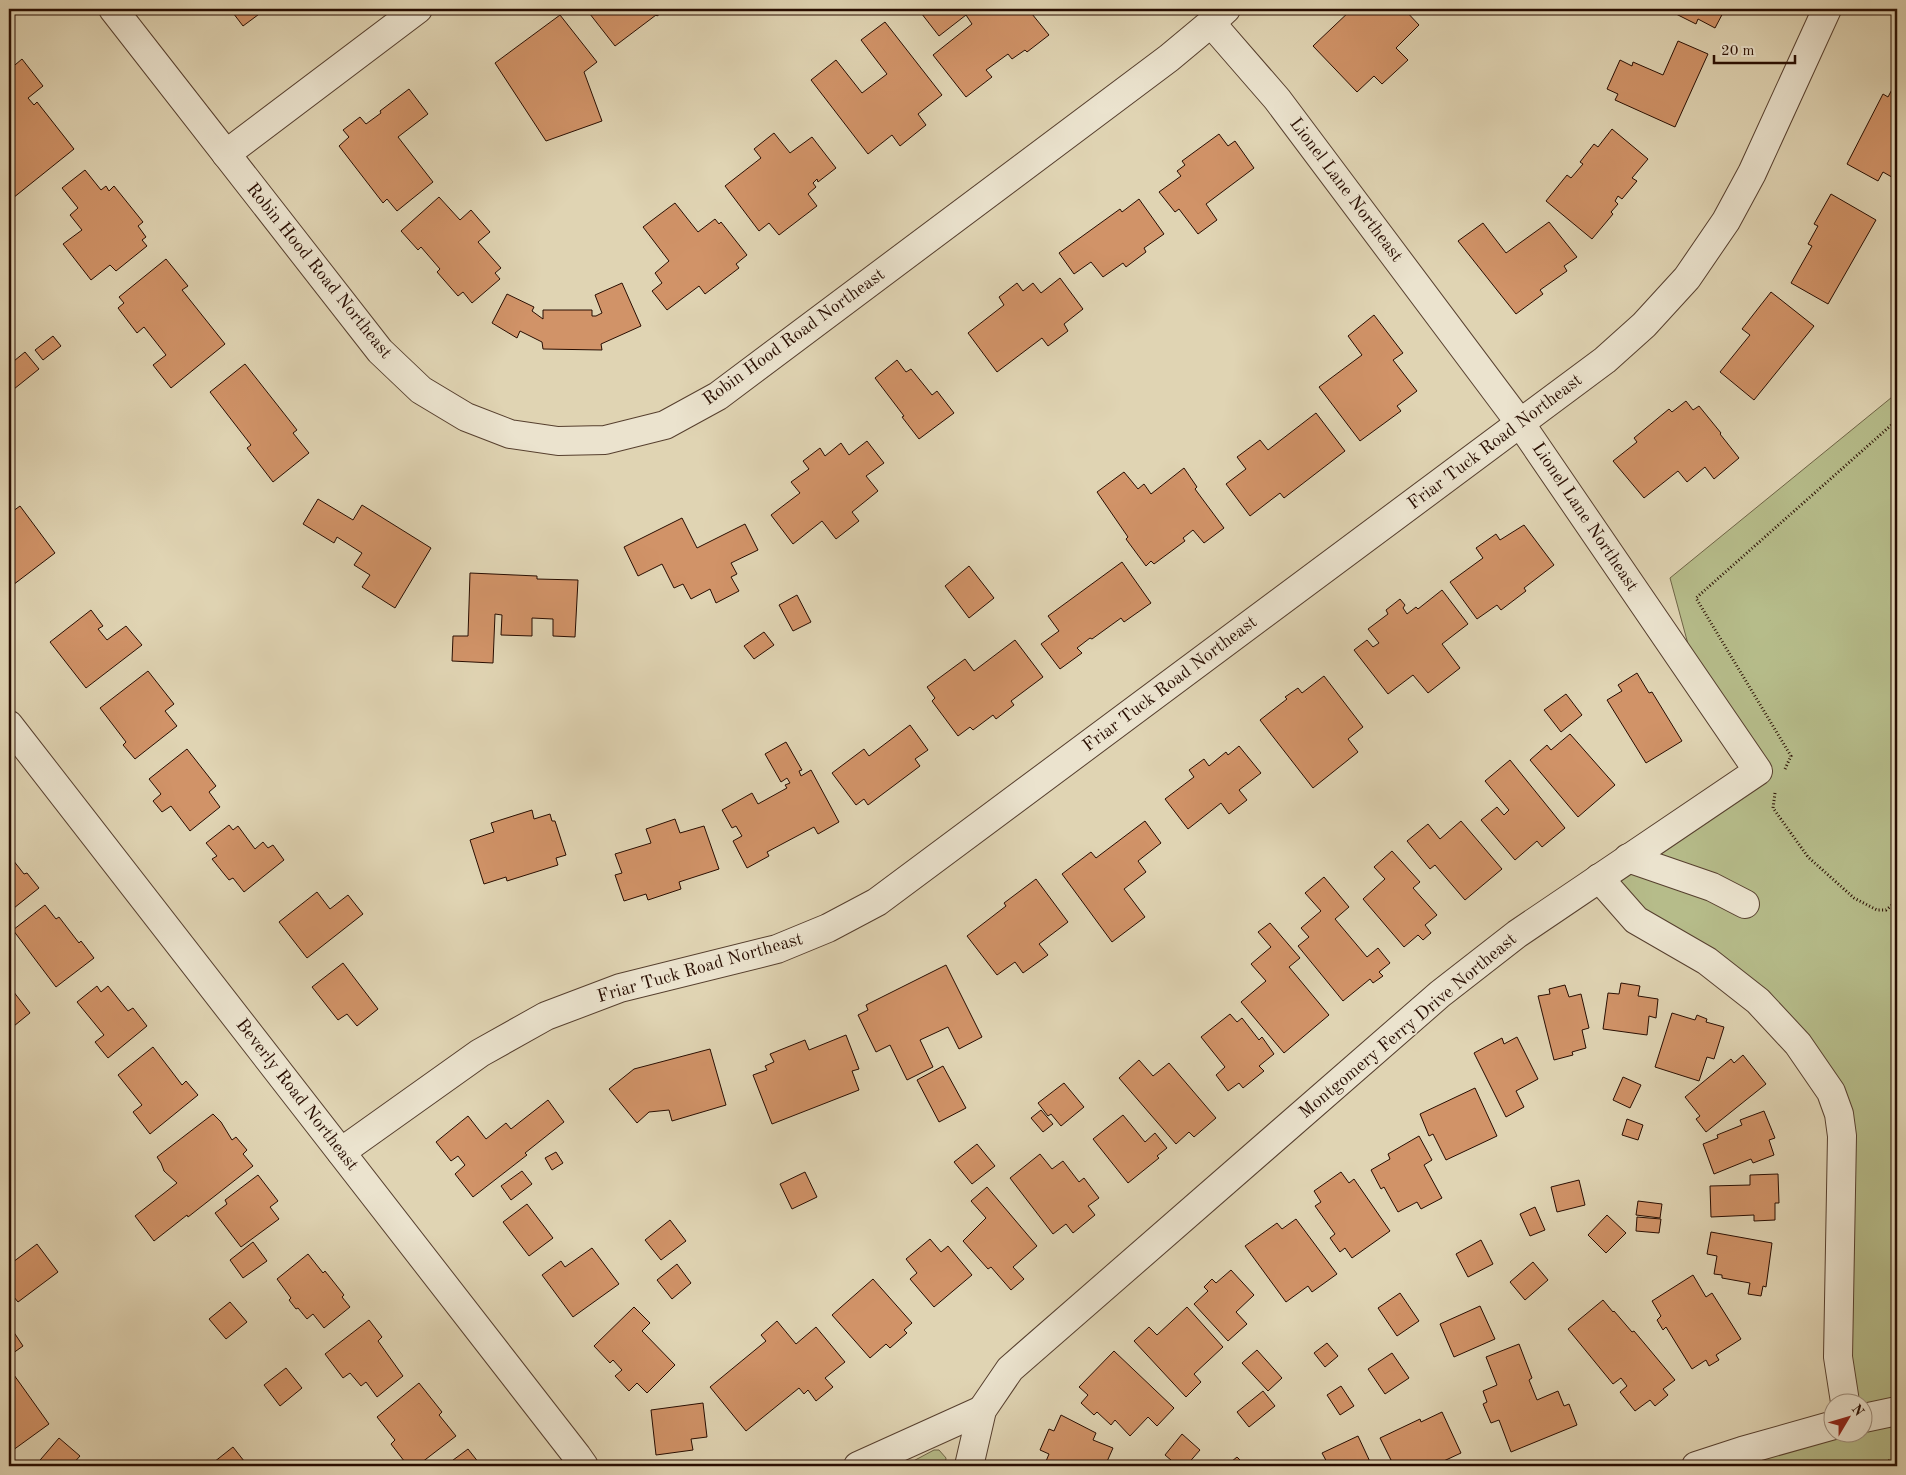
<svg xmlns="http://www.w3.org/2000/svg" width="1906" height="1475" viewBox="0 0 1906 1475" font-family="'Old Standard TT',serif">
  <rect width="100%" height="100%" fill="#e0d4b3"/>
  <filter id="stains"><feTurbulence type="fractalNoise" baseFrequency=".004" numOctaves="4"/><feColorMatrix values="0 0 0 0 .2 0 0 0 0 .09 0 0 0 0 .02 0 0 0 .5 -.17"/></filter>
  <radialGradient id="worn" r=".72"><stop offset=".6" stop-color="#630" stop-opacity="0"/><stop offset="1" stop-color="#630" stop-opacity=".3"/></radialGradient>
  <!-- green -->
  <g fill="#b6bc8a" stroke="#6f6446">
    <polygon points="1897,393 1897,1466 1722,1466 1834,1432 1864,1432 1864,1402 1851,1402 1846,1148 1783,1020 1664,932 1601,868 1764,766 1691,655 1670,578"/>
    <polygon points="934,1450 939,1450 946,1458 945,1466 904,1466"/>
  </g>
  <!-- building -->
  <g fill="#d19368" stroke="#280d01">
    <polygon points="230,9 266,9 243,26"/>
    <polygon points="586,9 667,9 657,16 656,15 615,46"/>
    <polygon points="918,9 1028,9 1049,35 1027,52 1025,50 1012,59 1008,54 986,70 992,77 966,97 933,55 972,24 966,15 939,36"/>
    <polygon points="1352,9 1404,9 1419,25 1396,48 1408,60 1382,84 1374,76 1357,92 1313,46"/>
    <polygon points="1666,9 1725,9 1715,28 1698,19 1696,24"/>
    <polygon points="560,15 597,62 584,72 602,121 546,141 495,63"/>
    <polygon points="885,22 942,95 918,114 926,125 900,146 892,135 868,154 811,80 836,60 862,93 887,74 861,40"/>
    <polygon points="1678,41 1708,54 1675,127 1615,100 1618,94 1607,89 1620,60 1632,66 1633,62 1663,75"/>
    <polygon points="22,59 43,86 28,98 34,105 37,102 74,149 13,198 9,193 9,70"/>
    <polygon points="1897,80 1897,180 1883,172 1878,181 1847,164 1883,94 1888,97"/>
    <polygon points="409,89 428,114 398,137 433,182 397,211 387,199 383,203 339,146 349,137 343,130 360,117 366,124 381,113 380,111"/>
    <polygon points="1612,129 1648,159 1632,178 1637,181 1622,199 1618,196 1615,201 1618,204 1611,212 1613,214 1592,239 1546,201 1567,175 1571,178 1583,164 1580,162 1594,144 1598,147"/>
    <polygon points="774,133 790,153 812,137 836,168 818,182 817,179 813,183 816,187 808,194 817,206 779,235 769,223 759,231 725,186 761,158 754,149"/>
    <polygon points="1219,134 1228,146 1235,141 1254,168 1206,204 1217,220 1198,234 1179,209 1175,212 1159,192 1181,176 1177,171 1185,165 1182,161"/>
    <polygon points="85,170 101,190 106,186 109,191 114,186 143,222 138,226 146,237 142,240 147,246 116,271 110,265 91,280 63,244 82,230 70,215 78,208 62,188"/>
    <polygon points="1831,194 1876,220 1828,304 1791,283 1812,246 1808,244 1818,226 1814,224"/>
    <polygon points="439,197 460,220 471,210 490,232 478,242 501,268 495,273 500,279 472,303 463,292 458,296 437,272 440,269 421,247 418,250 401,231"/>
    <polygon points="1139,199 1164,234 1144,248 1146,252 1126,267 1123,263 1103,277 1091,262 1074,274 1059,253 1120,209 1122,212"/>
    <polygon points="675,203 698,232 715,219 719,224 721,222 747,255 736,264 739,268 705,294 699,286 667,310 652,291 662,283 655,273 669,261 643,227"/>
    <polygon points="1549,222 1577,257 1564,266 1567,271 1540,290 1543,294 1516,314 1458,241 1483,223 1506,253"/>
    <polygon points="166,259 188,286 182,290 225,344 171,388 153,365 166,355 144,327 137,333 118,308 124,303 119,297"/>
    <polygon points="1060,278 1083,309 1064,324 1068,331 1048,346 1042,338 997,372 968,333 1004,305 999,297 1017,283 1023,291 1033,283 1041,293"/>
    <polygon points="622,283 641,326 601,344 602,350 543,349 542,342 520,331 517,338 492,323 507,294 534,307 532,311 543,319 543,310 592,310 592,316 596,316 602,313 595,295"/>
    <polygon points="1771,292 1814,326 1754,400 1720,372 1750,335 1742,329"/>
    <polygon points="1374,315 1403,353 1393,360 1417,391 1397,406 1401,411 1360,441 1319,387 1362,355 1348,336"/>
    <polygon points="53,336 61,346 43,360 35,350"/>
    <polygon points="25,352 39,369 14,389 9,383 9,365"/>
    <polygon points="897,360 906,372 911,369 932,395 937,391 954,413 919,439 902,417 904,416 875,378"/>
    <polygon points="245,364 297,430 293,433 309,453 273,482 247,448 251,445 210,392"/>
    <polygon points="1686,401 1693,410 1699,406 1721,433 1720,434 1739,458 1714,479 1705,467 1687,482 1678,471 1644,498 1613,461 1637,442 1634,438 1669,409 1672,412"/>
    <polygon points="1316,413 1345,451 1284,498 1280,493 1250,516 1226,484 1246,469 1237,457 1260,440 1268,450"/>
    <polygon points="867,441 884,463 866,476 878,491 852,512 859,521 836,539 822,521 793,544 771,515 800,493 791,482 809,469 803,461 820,448 825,456 841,443 849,455"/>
    <polygon points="1184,468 1197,487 1195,489 1224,528 1204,543 1193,530 1183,538 1185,541 1154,564 1151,561 1146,566 1126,539 1128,537 1097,492 1124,472 1138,489 1144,484 1151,494"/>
    <polygon points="318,499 353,520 362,505 431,548 395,608 362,587 370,575 354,565 362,553 337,537 334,543 303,524"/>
    <polygon points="20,506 55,553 9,588 9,514"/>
    <polygon points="682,518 697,548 745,524 758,550 731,563 737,574 731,577 739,591 716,603 710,589 691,599 683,584 674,588 662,564 638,576 624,547"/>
    <polygon points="1524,525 1554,565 1524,588 1526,591 1501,610 1497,605 1477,619 1450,582 1483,558 1476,548 1496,534 1500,540"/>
    <polygon points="1122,562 1151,603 1124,622 1121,618 1092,639 1090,638 1077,648 1082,653 1060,669 1041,644 1059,631 1048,616"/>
    <polygon points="969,566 994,598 969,618 945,586"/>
    <polygon points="470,573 537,576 537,579 578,580 575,637 553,636 553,619 532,618 532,636 501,635 502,615 495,614 493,663 452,661 453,636 468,636"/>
    <polygon points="1442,590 1468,624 1442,644 1460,668 1428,693 1413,675 1388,694 1354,650 1367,640 1373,647 1379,643 1368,629 1388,614 1386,610 1400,599 1405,605 1403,608 1407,614 1416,607 1418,609"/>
    <polygon points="797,595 811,622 793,631 779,605"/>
    <polygon points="91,610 103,626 98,629 107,640 126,626 142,645 86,688 50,642"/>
    <polygon points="764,632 774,645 754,659 744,646"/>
    <polygon points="1015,640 1043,677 1011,701 1014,705 996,719 993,715 973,730 970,727 958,736 932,701 935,698 927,687 965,659 974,671"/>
    <polygon points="148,671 174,704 165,711 177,726 135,759 123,745 126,742 100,708"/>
    <polygon points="1637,673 1649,693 1652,692 1682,741 1646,763 1607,700 1622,691 1618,685"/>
    <polygon points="1324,676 1363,727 1348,739 1358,752 1313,788 1260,720 1287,699 1285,697 1298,688 1302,693"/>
    <polygon points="1566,694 1582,715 1561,732 1544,710"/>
    <polygon points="910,725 928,750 915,759 920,766 868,805 864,799 856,805 832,773 864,749 869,756"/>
    <polygon points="1570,734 1615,785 1578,817 1530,760 1547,745 1551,750"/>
    <polygon points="786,742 802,770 799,771 801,776 811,770 839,822 818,834 814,827 767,852 769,856 747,868 733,841 742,836 736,826 732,828 722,810 752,793 758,804 787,788 785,785 790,783 787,778 781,782 765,754"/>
    <polygon points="1239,746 1261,773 1239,790 1247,800 1229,814 1221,803 1188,829 1165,799 1194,777 1189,770 1204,759 1209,766 1226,752 1228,755"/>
    <polygon points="187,749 216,786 209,792 220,807 190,831 171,806 162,812 153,801 161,794 149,779"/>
    <polygon points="1510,760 1565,828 1542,847 1537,841 1515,860 1481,820 1497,807 1504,815 1509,810 1485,781"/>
    <polygon points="532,810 534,819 550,814 552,821 555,821 566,855 556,858 558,865 507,881 506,877 484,884 470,840 494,832 491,823"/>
    <polygon points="675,819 680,833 704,826 719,869 679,882 681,889 648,900 646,894 624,901 615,875 622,873 615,854 651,843 646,829"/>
    <polygon points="1145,821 1161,843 1138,861 1146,872 1124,889 1145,917 1112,942 1062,874 1091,852 1096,858"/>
    <polygon points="1461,821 1502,869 1465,900 1435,865 1430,869 1407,841 1428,824 1440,839"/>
    <polygon points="229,825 233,830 238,826 255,849 263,842 268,848 273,845 284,860 244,892 233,878 229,880 212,859 217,856 206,843"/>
    <polygon points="1392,851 1420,882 1413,888 1437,915 1425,925 1431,933 1423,940 1418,935 1404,947 1363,899 1385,879 1374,867"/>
    <polygon points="9,855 24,874 27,873 39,888 9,912"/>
    <polygon points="1324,877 1349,907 1335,919 1367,957 1378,948 1390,963 1379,972 1383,976 1373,983 1370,979 1343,1001 1298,946 1309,937 1301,928 1321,911 1305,893"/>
    <polygon points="1036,879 1068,922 1039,944 1048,955 1023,973 1015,962 997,975 967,936 1006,906 1004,903"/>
    <polygon points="317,892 330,909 348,895 363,914 307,958 279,922"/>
    <polygon points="45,905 56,919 59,917 79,943 81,941 94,958 56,987 13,930"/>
    <polygon points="1270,923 1300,958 1289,967 1329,1015 1284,1053 1241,1002 1266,981 1251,964 1271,947 1258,932"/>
    <polygon points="343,963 378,1009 357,1026 347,1014 338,1020 312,987"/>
    <polygon points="946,965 982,1037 959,1049 948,1027 920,1040 933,1067 907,1080 890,1045 876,1052 858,1015 868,1010 866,1005"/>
    <polygon points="1621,983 1640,986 1638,996 1658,999 1656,1018 1649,1016 1647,1035 1603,1029 1608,993 1619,994"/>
    <polygon points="1565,985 1569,997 1581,994 1589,1028 1582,1030 1586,1048 1572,1052 1573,1055 1554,1060 1538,996 1550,994 1549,989"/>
    <polygon points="97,986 101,992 108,986 128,1011 133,1008 147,1026 108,1058 95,1042 104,1035 77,1002"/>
    <polygon points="13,991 30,1013 9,1030 9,994"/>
    <polygon points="1672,1013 1695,1020 1697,1015 1707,1019 1706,1022 1724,1027 1714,1059 1707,1057 1699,1081 1655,1067"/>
    <polygon points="1230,1014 1237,1022 1242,1018 1259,1040 1262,1037 1274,1054 1259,1066 1264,1071 1243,1088 1239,1083 1228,1091 1216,1075 1225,1067 1201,1037"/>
    <polygon points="846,1035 859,1069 852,1071 859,1090 772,1124 753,1075 767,1070 765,1066 774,1062 770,1054 805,1040 809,1050"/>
    <polygon points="1517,1037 1538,1079 1516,1091 1524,1107 1506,1117 1474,1053 1502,1038 1504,1044"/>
    <polygon points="153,1047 182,1085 186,1081 198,1095 150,1134 133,1112 142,1105 118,1075"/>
    <polygon points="710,1049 726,1105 672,1121 669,1110 649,1112 637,1123 609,1089 634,1069"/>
    <polygon points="1743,1055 1766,1084 1706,1132 1696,1119 1700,1116 1685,1097 1731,1059 1734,1063"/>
    <polygon points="1139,1060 1153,1076 1169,1063 1216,1118 1194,1137 1189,1132 1176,1144 1119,1078"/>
    <polygon points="943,1066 966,1108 939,1122 917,1080"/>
    <polygon points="1623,1077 1641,1085 1630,1108 1613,1100"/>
    <polygon points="1064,1083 1084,1107 1061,1126 1051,1114 1048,1116 1038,1103"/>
    <polygon points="1475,1088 1497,1136 1446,1160 1433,1134 1429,1136 1420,1114"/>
    <polygon points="548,1100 564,1122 525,1153 527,1155 473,1197 455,1174 465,1165 458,1156 451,1161 436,1142 468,1116 486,1139 506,1123 511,1129"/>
    <polygon points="1041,1110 1053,1124 1043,1132 1031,1118"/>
    <polygon points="1764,1111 1775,1138 1769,1140 1774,1155 1753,1163 1751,1159 1714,1174 1703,1144 1718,1138 1717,1135 1742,1125 1740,1120"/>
    <polygon points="213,1114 221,1122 232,1140 236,1137 247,1150 243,1154 253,1166 188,1217 187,1215 154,1241 135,1216 177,1183 164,1171 161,1163 157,1157"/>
    <polygon points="1123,1115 1145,1142 1155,1133 1167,1148 1157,1156 1159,1158 1128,1183 1093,1139"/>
    <polygon points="1627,1119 1643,1125 1638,1140 1622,1135"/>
    <polygon points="1419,1136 1432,1160 1424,1165 1442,1198 1421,1209 1417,1202 1398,1212 1384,1187 1381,1189 1371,1170 1390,1159 1388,1154"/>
    <polygon points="977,1144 995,1166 972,1184 954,1162"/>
    <polygon points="556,1152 563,1163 552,1170 545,1158"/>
    <polygon points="1040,1154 1052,1169 1063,1161 1079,1182 1084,1178 1099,1198 1088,1206 1095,1215 1073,1233 1066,1224 1053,1234 1010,1178"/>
    <polygon points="522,1171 532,1184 511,1200 501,1186"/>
    <polygon points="805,1172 817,1197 792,1209 780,1184"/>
    <polygon points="1341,1172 1349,1183 1354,1179 1390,1231 1352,1258 1345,1248 1340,1252 1330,1238 1335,1234 1315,1206 1321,1202 1314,1191"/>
    <polygon points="1778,1174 1779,1203 1775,1203 1775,1220 1754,1221 1754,1215 1711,1217 1710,1186 1750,1185 1750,1175"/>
    <polygon points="258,1175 278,1201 270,1207 279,1219 241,1247 215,1213 227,1204 225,1200"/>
    <polygon points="1579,1180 1585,1205 1557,1212 1551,1187"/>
    <polygon points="987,1187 1037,1246 1013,1267 1024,1279 1011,1290 991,1267 988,1269 963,1241 986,1218 971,1201"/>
    <polygon points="1638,1201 1662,1204 1660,1218 1636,1215"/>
    <polygon points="527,1204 553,1238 529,1256 503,1222"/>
    <polygon points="1535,1207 1545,1230 1530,1236 1520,1214"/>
    <polygon points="1607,1215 1626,1233 1606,1253 1588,1235"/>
    <polygon points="1637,1217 1661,1219 1659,1233 1636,1231"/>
    <polygon points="1296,1219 1337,1274 1312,1292 1308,1286 1286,1302 1245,1246 1277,1223 1282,1229"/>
    <polygon points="670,1220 686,1241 661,1260 645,1240"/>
    <polygon points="1711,1232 1772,1243 1766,1287 1763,1286 1761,1296 1748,1294 1750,1283 1722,1278 1722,1275 1714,1274 1717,1256 1707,1254"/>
    <polygon points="930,1239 941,1252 948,1246 972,1275 934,1307 910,1279 917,1273 906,1259"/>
    <polygon points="1481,1240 1493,1264 1468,1277 1456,1254"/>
    <polygon points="253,1242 267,1261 243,1278 230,1260"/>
    <polygon points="37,1244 58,1272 18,1302 9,1291 9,1265"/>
    <polygon points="592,1248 619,1284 573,1317 542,1275 561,1261 565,1267"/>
    <polygon points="308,1254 323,1273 325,1271 344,1295 342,1297 350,1307 324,1328 313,1314 307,1319 298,1308 296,1309 289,1300 291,1298 277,1279"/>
    <polygon points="1533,1262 1548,1280 1525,1300 1510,1282"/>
    <polygon points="677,1264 691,1283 672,1299 657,1280"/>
    <polygon points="1231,1270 1254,1295 1236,1312 1247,1324 1228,1341 1194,1304 1208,1291 1204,1287 1212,1279 1216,1283"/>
    <polygon points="1693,1275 1706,1297 1712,1293 1741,1339 1716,1355 1719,1360 1709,1366 1706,1360 1692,1369 1666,1327 1663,1330 1657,1320 1661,1316 1652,1301"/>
    <polygon points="873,1279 912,1323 904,1330 907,1333 890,1348 886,1344 870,1358 832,1315"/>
    <polygon points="1400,1293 1419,1321 1397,1336 1378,1308"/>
    <polygon points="1603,1300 1613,1312 1614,1311 1632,1332 1634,1331 1675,1380 1663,1389 1668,1395 1655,1406 1650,1400 1635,1411 1620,1392 1627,1386 1621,1378 1613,1384 1568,1329"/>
    <polygon points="230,1302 247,1322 226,1339 209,1319"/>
    <polygon points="1480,1306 1495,1339 1454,1357 1440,1324"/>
    <polygon points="634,1307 650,1323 642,1331 675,1365 647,1393 637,1383 629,1391 615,1376 622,1370 613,1360 610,1363 594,1346"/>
    <polygon points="1187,1307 1223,1347 1194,1374 1201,1382 1186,1397 1134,1341 1149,1327 1157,1335"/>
    <polygon points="369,1320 382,1337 378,1341 403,1376 377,1397 366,1382 361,1386 350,1373 343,1378 325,1354"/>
    <polygon points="777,1321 796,1344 816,1327 845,1362 825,1378 833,1387 816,1401 808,1390 804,1394 799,1388 746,1431 710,1387 766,1341 761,1335"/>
    <polygon points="9,1325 23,1346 9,1356"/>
    <polygon points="1327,1343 1338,1356 1325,1367 1314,1353"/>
    <polygon points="1519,1344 1532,1378 1529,1380 1537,1400 1558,1391 1564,1406 1569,1404 1577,1425 1511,1452 1499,1420 1491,1423 1483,1404 1487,1402 1483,1391 1497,1385 1486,1357"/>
    <polygon points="1257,1350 1282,1378 1268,1391 1242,1363"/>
    <polygon points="1114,1351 1174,1408 1157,1426 1148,1417 1130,1436 1115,1420 1111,1425 1097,1412 1094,1415 1081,1403 1088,1395 1079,1387"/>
    <polygon points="1392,1353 1409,1378 1385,1394 1368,1369"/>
    <polygon points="9,1368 49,1424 9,1453"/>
    <polygon points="286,1368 302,1388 280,1406 264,1385"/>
    <polygon points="419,1383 442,1412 439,1415 456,1436 417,1466 408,1466 391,1444 395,1440 377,1417"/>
    <polygon points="1341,1386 1354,1406 1340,1415 1327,1395"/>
    <polygon points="1263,1391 1275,1406 1249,1427 1237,1412"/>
    <polygon points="703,1403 707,1437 691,1439 693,1450 656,1455 651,1410"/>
    <polygon points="1442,1412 1461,1453 1433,1466 1394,1466 1380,1438 1420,1419 1421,1422"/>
    <polygon points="1061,1415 1096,1433 1093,1440 1113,1448 1105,1466 1044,1466 1049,1454 1040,1450 1049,1429 1054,1431"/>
    <polygon points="1182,1434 1200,1450 1186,1466 1178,1466 1165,1455"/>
    <polygon points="1358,1436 1372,1466 1329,1466 1322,1453"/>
    <polygon points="59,1438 80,1456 71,1466 35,1466"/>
    <polygon points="233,1447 248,1466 209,1466"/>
    <polygon points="468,1449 479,1463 480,1461 484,1466 445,1466"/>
    <polygon points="1237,1457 1246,1466 1226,1466"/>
  </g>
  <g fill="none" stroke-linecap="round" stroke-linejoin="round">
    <defs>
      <g id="minor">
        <polyline points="113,9 380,351 421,390 466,417 510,434 558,441 605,440 665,425 718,396 1169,58 1211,23 1226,9"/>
        <polyline points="226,154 418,9"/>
        <polyline points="9,725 577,1456 584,1466"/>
        <polyline points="1628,858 1712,887 1745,904"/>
        <polyline points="1599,878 1636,920 1707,961 1758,1001 1798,1044 1831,1092 1839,1114 1842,1136 1838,1357 1845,1402"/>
        <polyline points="341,1152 480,1053 546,1016 620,988 777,949 828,928 877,902 1605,360 1644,325 1687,278 1726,221 1752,173 1827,9"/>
        <polyline points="1864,1418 1897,1411"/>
        <polyline points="858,1466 982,1410"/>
        <polyline points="969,1466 982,1410 1010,1369 1440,994 1517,934 1758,771 1520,423 1277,99 1211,23"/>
        <polyline points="1696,1466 1742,1451 1834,1425"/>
      </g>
    </defs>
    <!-- minor casing -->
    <use href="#minor" stroke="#563f2e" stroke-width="30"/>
    <!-- path -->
    <g stroke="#280d01" stroke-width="3" stroke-dasharray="1 2.5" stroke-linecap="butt">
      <polyline points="1785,769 1791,756 1696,598 1897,420"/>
      <polyline points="1775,793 1773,808 1808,857 1854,898 1877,910 1886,910 1897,901"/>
      <polyline points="1872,1466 1897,1458"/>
    </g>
    <!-- minor -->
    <use href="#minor" stroke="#ebe3ce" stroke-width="28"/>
  </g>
  <g text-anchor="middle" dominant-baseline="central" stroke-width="4" stroke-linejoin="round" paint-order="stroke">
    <!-- street labels -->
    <g font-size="18" fill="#280d01" stroke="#ebe3ce">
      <text transform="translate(1346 190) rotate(53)">Lionel Lane Northeast</text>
      <text transform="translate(319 271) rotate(51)">Robin Hood Road Northeast</text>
      <text transform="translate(794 337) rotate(-36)">Robin Hood Road Northeast</text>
      <text transform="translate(1495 442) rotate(-37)">Friar Tuck Road Northeast</text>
      <text transform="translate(1585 517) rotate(56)">Lionel Lane Northeast</text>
      <text transform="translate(1170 684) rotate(-37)">Friar Tuck Road Northeast</text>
      <text transform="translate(700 968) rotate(-16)">Friar Tuck Road Northeast</text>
      <text transform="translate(1408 1026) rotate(-40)">Montgomery Ferry Drive Northeast</text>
      <text transform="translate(297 1095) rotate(52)">Beverly Road Northeast</text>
    </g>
  </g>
  <!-- margin -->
  <rect width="1906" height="1475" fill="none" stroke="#e0d4b3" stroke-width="30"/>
  <rect x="10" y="10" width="1886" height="1455" fill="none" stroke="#280d01" stroke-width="2.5"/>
  <rect x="15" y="15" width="1876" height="1445" fill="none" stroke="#280d01"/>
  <!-- north arrow -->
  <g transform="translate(1848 1418) rotate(52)"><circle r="24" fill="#ebe3ce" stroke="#9d8d7c"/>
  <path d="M0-4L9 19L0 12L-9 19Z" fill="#8f2418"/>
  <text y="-8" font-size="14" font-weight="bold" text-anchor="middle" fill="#280d01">N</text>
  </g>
  <!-- scale -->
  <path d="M1714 55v8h81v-8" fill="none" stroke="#280d01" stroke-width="2.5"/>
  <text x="1721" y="55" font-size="15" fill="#280d01" stroke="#ebe3ce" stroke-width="4" paint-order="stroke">20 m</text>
  <rect width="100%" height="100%" filter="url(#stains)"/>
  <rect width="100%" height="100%" fill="url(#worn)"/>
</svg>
